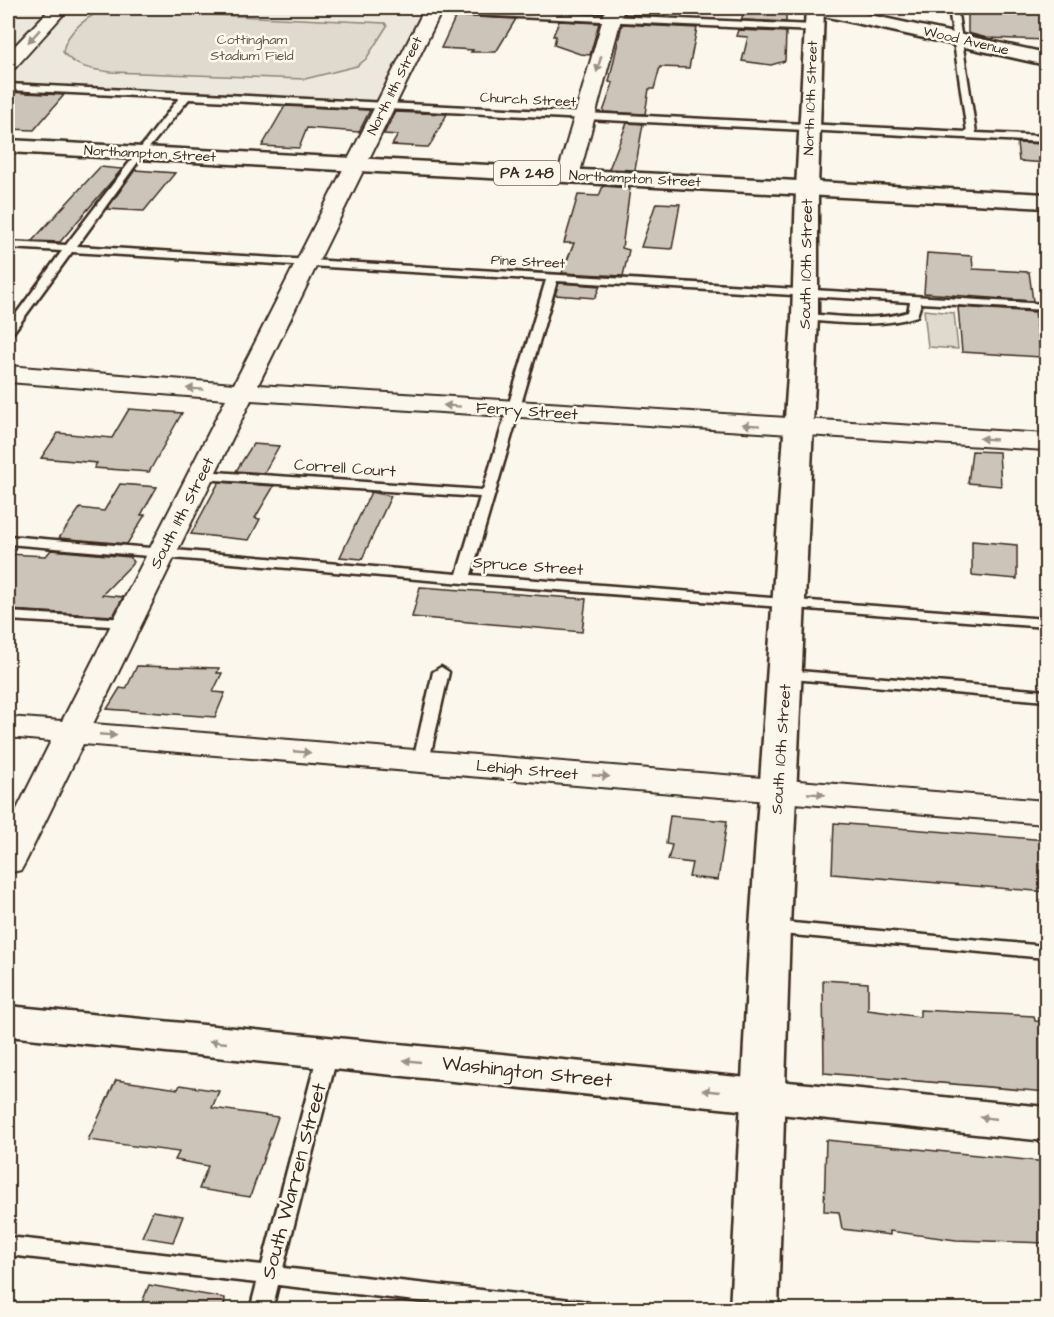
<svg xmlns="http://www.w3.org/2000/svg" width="1054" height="1317" viewBox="0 0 1054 1317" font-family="'Architects Daughter',sans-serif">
  <rect width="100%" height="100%" fill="#fbf7ec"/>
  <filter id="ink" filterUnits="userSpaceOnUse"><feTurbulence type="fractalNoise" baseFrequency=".0167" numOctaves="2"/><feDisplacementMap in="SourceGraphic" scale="12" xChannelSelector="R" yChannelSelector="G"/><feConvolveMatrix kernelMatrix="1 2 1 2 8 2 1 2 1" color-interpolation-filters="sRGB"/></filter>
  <g filter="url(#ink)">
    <!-- built -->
    <polygon fill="#ede8dd" points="8,8 431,8 384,104 8,86"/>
    <!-- green -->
    <g fill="#dfd9ce" stroke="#8d8276" stroke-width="1.5">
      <path d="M109 10 385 23 387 26 366 59 357 66 305 79 111 72C93 70 74 67 63 52 65 33 90 12 109 10Z"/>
      <polygon points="924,310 954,313 958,349 928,347"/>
    </g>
    <!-- building -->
    <g fill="#ccc4b9" stroke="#3b2a1e" stroke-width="1.5">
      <polygon points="566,8 604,8 602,13 564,12"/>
      <polygon points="626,8 658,8 655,13 666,13 665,16 625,14"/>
      <polygon points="760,8 786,8 786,22 741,20 743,15"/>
      <polygon points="968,8 1043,8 1047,40 987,38 968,33"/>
      <polygon points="456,16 516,19 496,52 471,52 473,50 441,48"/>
      <polygon points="559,21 599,23 590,55 580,54 554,45 556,36 553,36"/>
      <polygon points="622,24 697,28 689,68 660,67 654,89 649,89 645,114 603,112 613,83 609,82"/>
      <polygon points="738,30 786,32 785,61 771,65 742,61 748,37 736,36"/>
      <polygon points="8,92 64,95 34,130 8,129"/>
      <polygon points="285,106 370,110 359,132 307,128 299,148 262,146"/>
      <polygon points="395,112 447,114 429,147 425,147 392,145 398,135 384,134"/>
      <polygon points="627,123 643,124 635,170 609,169"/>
      <polygon points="1017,143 1047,144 1047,163 1019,161"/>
      <polygon points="100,167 122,169 60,242 32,241"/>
      <polygon points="135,170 175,173 144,211 107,209"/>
      <polygon points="603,186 630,188 622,248 629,250 623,276 562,273 574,243 564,243 578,195 599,196"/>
      <polygon points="656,203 680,204 672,249 641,247"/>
      <polygon points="927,253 972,256 973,269 1029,272 1033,301 924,293"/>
      <polygon points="559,283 600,286 595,298 555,295"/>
      <polygon points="958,307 1035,312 1041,357 962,352"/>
      <polygon points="129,409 182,413 149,472 94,468 97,463 41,458 58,433 112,438"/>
      <polygon points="253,444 279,446 264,473 236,471"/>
      <polygon points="972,451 999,452 1001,486 968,483"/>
      <polygon points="219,482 274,486 255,518 260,519 249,540 191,534"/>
      <polygon points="120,484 157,487 141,515 145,515 127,544 59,538 80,508 104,511"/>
      <polygon points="371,492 391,496 362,559 340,557"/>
      <polygon points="972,541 1017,545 1017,579 972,575"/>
      <polygon points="51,550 130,557 134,562 102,595 123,597 113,616 8,610 8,554 46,556"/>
      <polygon points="420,587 586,599 582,632 412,617"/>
      <polygon points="137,666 219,668 217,673 222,673 213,692 225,693 215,717 107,709 120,688 126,689"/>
      <polygon points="670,816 727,821 718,880 689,877 692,863 668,860 672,845 666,844"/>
      <polygon points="834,823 1047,840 1047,892 832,874"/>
      <polygon points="823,980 868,983 868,1010 920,1017 920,1010 1034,1016 1035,1021 1047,1022 1047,1092 824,1073"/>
      <polygon points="116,1080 178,1089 180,1085 219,1091 212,1108 278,1117 250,1197 199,1189 208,1166 175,1160 179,1152 88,1140"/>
      <polygon points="826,1140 1047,1162 1047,1243 956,1240 890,1231 890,1235 842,1229 839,1212 824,1211"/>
      <polygon points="153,1211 183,1216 173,1242 142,1237"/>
      <polygon points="149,1285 225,1298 224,1310 139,1310"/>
    </g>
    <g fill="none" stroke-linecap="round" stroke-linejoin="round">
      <defs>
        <g id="service">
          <polygon points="430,8 814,25 818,28 814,31 433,13 430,12"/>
          <path d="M949 8H957L976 133 1046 136V142L189 99 143 155 77 246 1046 304V310L921 303 917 316C880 328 843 323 805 320L799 317 805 314C839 316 874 322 908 312L910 302 557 281 471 575 1046 619V627L463 583 8 544V536L457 574 480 497 201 479 194 475 201 471 483 490 546 280 72 252 12 334 8 335V325L62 251 8 248V242L66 245 179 98 8 90V84L967 132Z"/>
          <polygon points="8,612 127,619 134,623 127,627 8,620"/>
          <polygon points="441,667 449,672 429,761 421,766 413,761 433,672"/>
          <polygon points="786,670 1046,691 1046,701 781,678 778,675 781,672"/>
          <polygon points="770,921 1046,946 1046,958 770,933 764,931 761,927 764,923"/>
          <polygon points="328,1046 335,1048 338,1053 283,1268 581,1301 589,1303 592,1310 493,1310 278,1285 272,1310 250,1310 257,1283 8,1255 8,1237 262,1265 318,1053 321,1048"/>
        </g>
        <g id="minor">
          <polygon points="51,8 69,8 15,68 8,70 8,53"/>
          <polygon points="425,8 443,8 258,385 1046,434 1046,450 251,400 93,724 1046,801 1046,824 83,744 26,861 21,870 8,873 8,827 51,741 8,737 8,717 62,721 226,399 8,382 8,366 234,384"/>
          <polygon points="606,8 624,8 579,176 575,180 561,180 557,176"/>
        </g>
        <polygon id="tertiary" points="806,8 824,8 818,188 818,317 790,927 778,1310 730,1310 750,927 792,317 796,188"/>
        <polygon id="secondary" points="806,8 838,8 1046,53 1046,65 815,14"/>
        <g id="primary">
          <polygon points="8,140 1046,194 1046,208 8,152"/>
          <polygon points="8,1006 1046,1107 1046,1141 8,1036"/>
        </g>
      </defs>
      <!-- service casing -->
      <use href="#service" stroke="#3b2a1e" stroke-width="5"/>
      <!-- minor casing -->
      <use href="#minor" stroke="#3b2a1e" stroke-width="4"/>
      <!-- tertiary casing -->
      <use href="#tertiary" stroke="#3b2a1e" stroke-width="5"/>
      <!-- secondary casing -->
      <use href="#secondary" stroke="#3b2a1e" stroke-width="5"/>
      <!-- primary casing -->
      <use href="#primary" stroke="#3b2a1e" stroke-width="5"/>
      <!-- service -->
      <use href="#service" fill="#fbf7ec" fill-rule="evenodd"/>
      <!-- minor -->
      <use href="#minor" fill="#fbf7ec" fill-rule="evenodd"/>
      <!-- tertiary -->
      <use href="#tertiary" fill="#fbf7ec" fill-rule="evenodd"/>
      <!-- secondary -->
      <use href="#secondary" fill="#fbf7ec" fill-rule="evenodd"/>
      <!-- primary -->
      <use href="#primary" fill="#fbf7ec" fill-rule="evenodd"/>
    </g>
    <!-- one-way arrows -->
    <defs><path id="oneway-solid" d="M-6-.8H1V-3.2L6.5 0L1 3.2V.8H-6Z" transform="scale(1.5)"/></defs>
    <g fill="#9b9085">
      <use href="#oneway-solid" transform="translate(34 36) rotate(133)"/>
      <use href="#oneway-solid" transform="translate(599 64) rotate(106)"/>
      <use href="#oneway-solid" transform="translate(195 389) rotate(-176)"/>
      <use href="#oneway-solid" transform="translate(452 406) rotate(-176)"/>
      <use href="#oneway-solid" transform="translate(751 425) rotate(-176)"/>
      <use href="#oneway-solid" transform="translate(988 439) rotate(-177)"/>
      <use href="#oneway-solid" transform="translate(108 735) rotate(5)"/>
      <use href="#oneway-solid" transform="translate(302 752) rotate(5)"/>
      <use href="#oneway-solid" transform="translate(601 776) rotate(5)"/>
      <use href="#oneway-solid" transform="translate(816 794) rotate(5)"/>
      <use href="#oneway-solid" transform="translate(218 1042) rotate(-174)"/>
      <use href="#oneway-solid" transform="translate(412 1061) rotate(-174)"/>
      <use href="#oneway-solid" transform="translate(711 1091) rotate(-174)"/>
      <use href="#oneway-solid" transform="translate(988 1118) rotate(-174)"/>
    </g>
  </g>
  <g text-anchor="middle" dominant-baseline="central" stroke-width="5" stroke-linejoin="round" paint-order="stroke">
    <!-- far-park labels -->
    <g font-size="14" fill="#64564a" stroke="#fbf7ec">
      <text x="252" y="40">Cottingham<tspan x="252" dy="16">Stadium Field</tspan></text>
    </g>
    <!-- far-street labels -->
    <g font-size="14" fill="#3b2a1e" stroke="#fbf7ec">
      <text transform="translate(966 41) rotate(13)">Wood Avenue</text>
      <text transform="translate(395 86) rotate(-64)">North 11th Street</text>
      <text transform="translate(811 98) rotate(-88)">North 10th Street</text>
      <text transform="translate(528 100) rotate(3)">Church Street</text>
      <text transform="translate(150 154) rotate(3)">Northampton Street</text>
      <text transform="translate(635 179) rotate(3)">Northampton Street</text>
      <text transform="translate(528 262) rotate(3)">Pine Street</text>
    </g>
    <!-- shield labels -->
    <rect fill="#fbf7ec" stroke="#75685c" stroke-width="1.5" x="494" y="161" width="66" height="24" rx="4.5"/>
    <g font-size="15" font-weight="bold" fill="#3b2a1e">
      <text x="527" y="173">PA 248</text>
    </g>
    <!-- street labels -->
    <g font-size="16" fill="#3b2a1e" stroke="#fbf7ec">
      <text transform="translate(806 264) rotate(-89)">South 10th Street</text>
      <text transform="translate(527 411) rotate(4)">Ferry Street</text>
      <text transform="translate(345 468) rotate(4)">Correll Court</text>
      <text transform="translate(182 513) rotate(-63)">South 11th Street</text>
      <text transform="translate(528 566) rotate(4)">Spruce Street</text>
      <text transform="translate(781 749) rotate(-86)">South 10th Street</text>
      <text transform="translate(527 770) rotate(5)">Lehigh Street</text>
    </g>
    <!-- near-street labels -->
    <g font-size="20" fill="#3b2a1e" stroke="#fbf7ec">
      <text transform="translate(527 1072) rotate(6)">Washington Street</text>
      <text transform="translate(294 1181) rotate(-75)">South Warren Street</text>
    </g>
  </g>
  <!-- margin -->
  <rect width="1054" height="1317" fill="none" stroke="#fbf7ec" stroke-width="30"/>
  <rect x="15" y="15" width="1024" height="1287" fill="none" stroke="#3b2a1e" stroke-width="2" filter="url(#ink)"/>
</svg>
